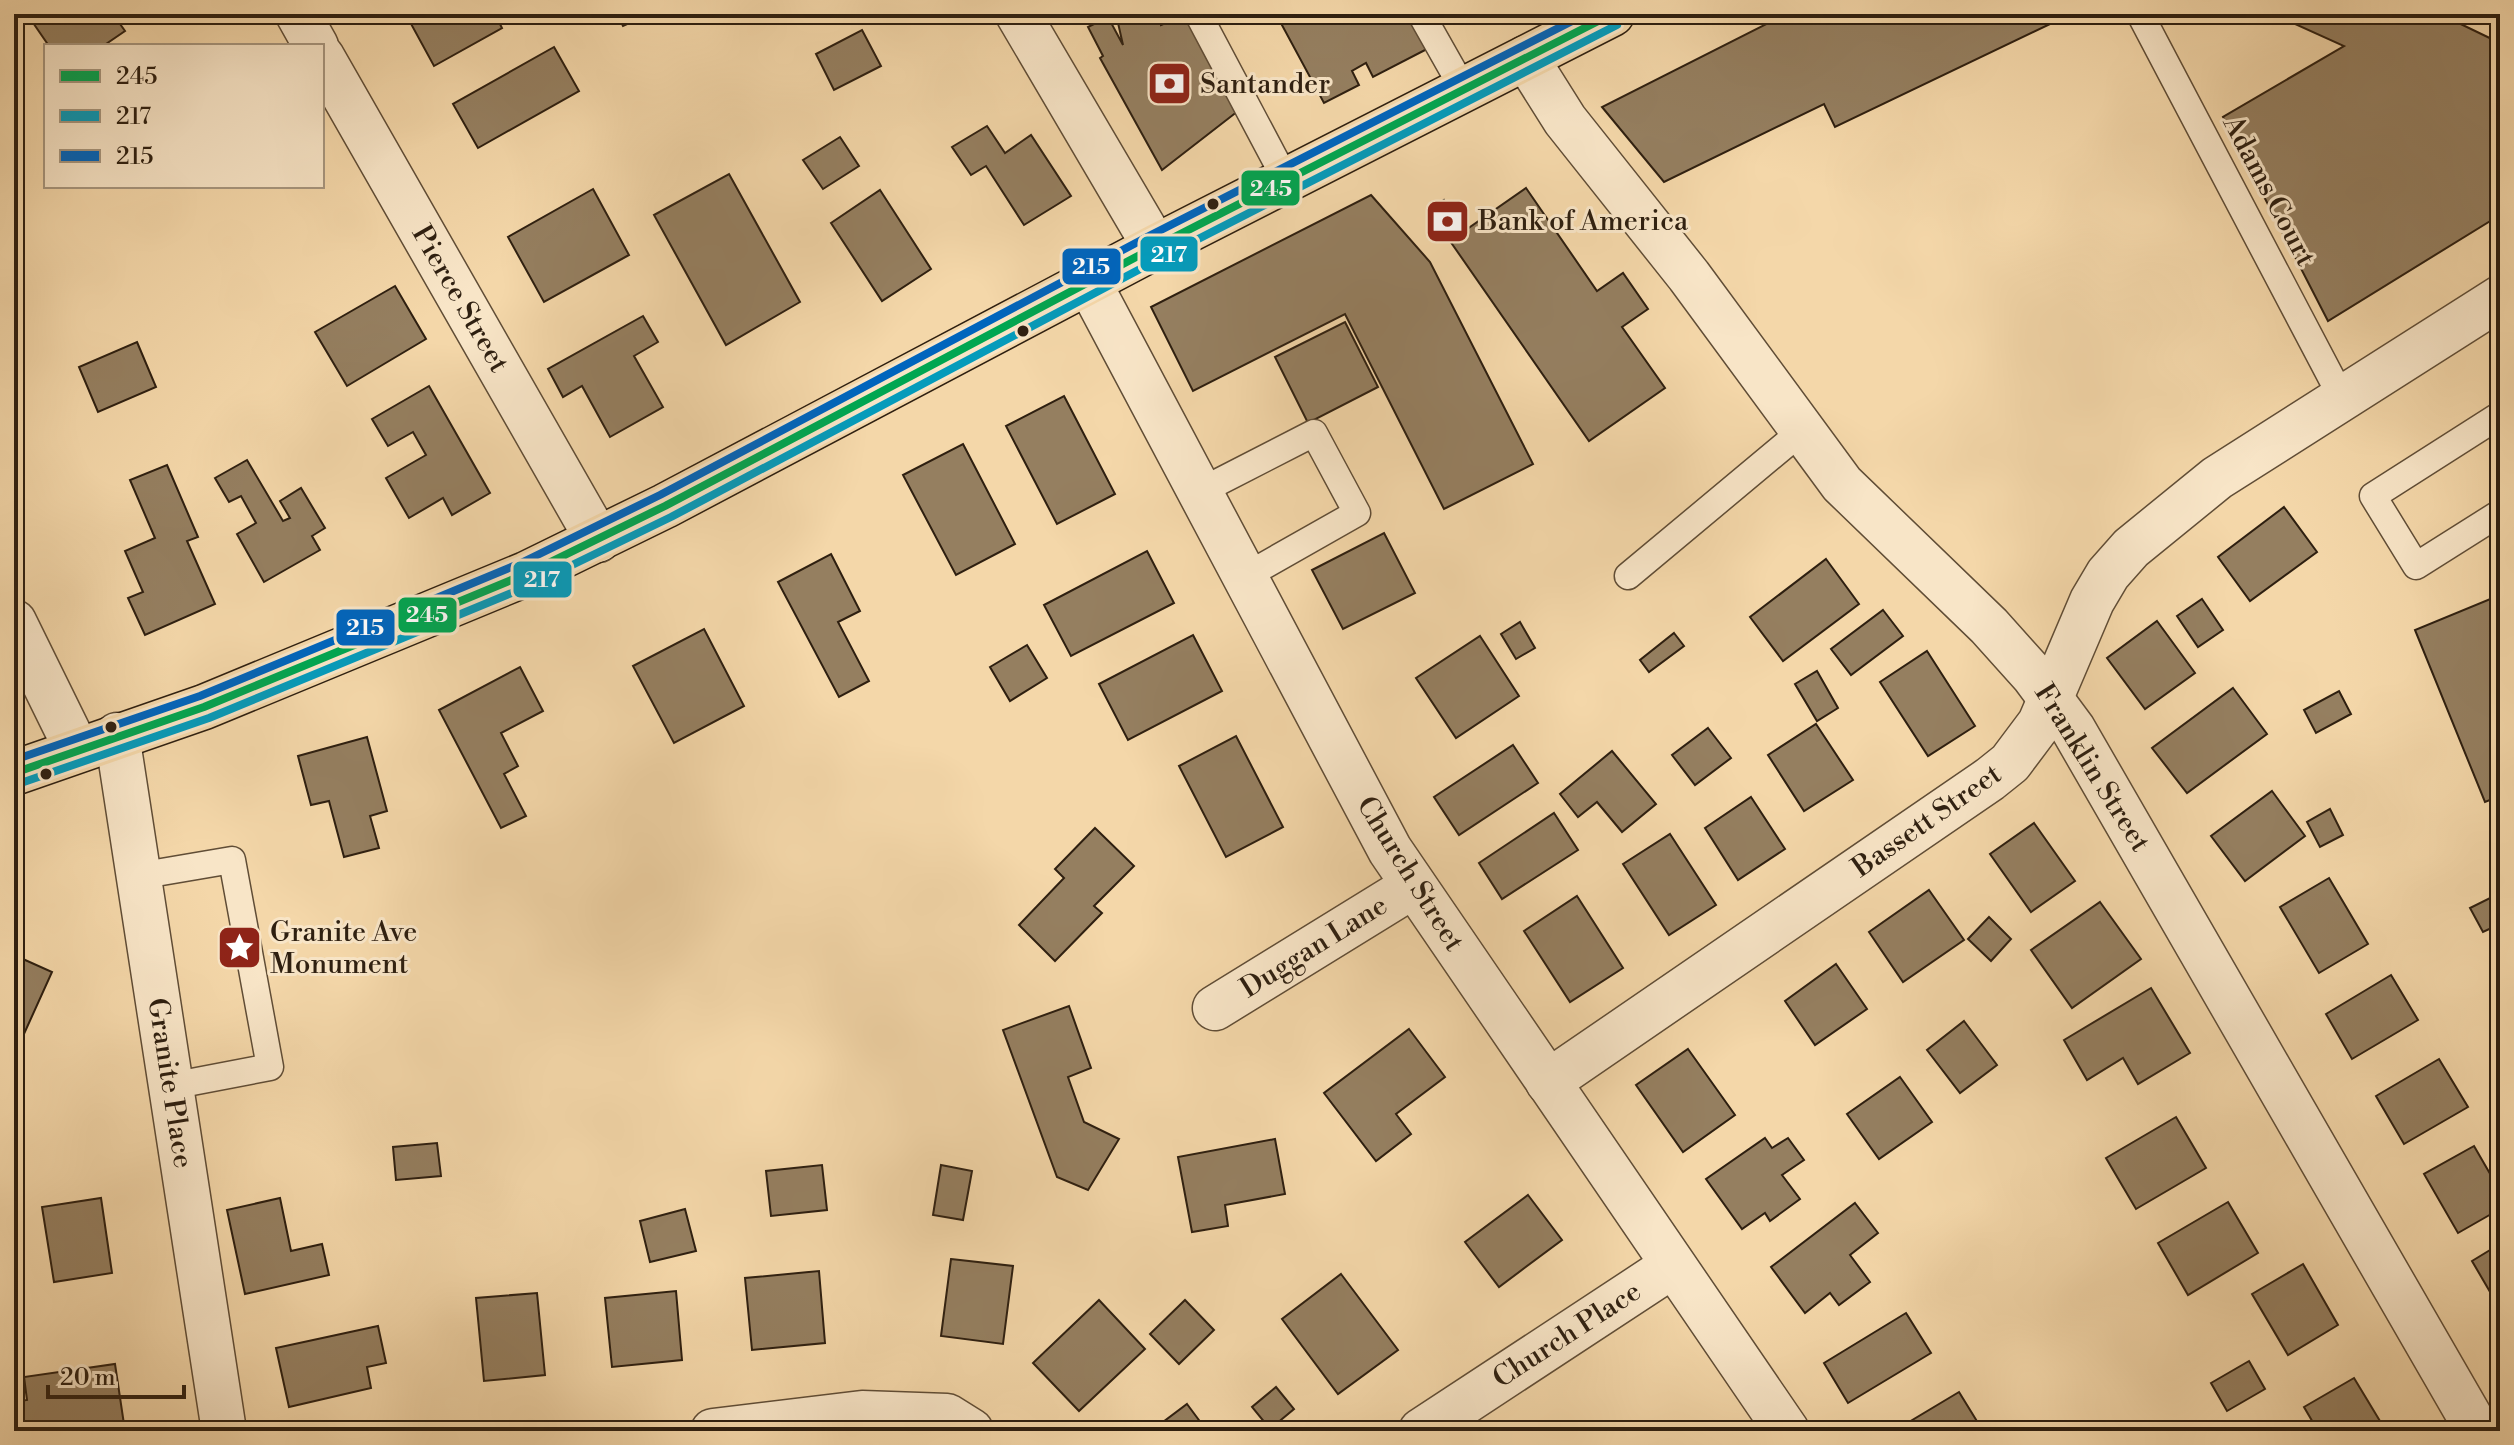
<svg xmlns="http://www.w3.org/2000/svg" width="2514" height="1445" viewBox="0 0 2514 1445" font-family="'Libre Bodoni',serif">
  <rect width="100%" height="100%" fill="#f4d7a9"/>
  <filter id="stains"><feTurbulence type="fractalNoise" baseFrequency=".0025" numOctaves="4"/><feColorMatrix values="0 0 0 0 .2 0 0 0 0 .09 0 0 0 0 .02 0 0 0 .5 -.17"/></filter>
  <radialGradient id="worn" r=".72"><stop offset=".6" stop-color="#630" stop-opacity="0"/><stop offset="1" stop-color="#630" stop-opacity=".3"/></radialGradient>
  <!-- building -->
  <g fill="#957f60" stroke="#2e1f10" stroke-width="2">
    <polygon points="27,14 113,14 125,31 103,46 49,46"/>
    <polygon points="425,14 495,14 502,28 434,66 410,22"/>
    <polygon points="617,14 644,14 645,16 623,26"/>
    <polygon points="1116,14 1159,14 1161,25 1187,14 1238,111 1162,170 1100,58 1103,56 1088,27 1108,17 1123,45"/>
    <polygon points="1276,14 1408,14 1427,49 1373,77 1366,63 1352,71 1359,85 1324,103"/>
    <polygon points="1786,14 2071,14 1835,127 1824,104 1664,182 1602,107"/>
    <polygon points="2273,14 2440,14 2500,43 2500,215 2328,321 2223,117 2344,46"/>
    <polygon points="862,30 881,66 834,90 816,54"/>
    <polygon points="554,47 579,91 478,148 453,104"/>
    <polygon points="987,126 1005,153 1031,135 1071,196 1024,225 986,166 971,175 952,147"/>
    <polygon points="840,137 859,166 823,189 803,160"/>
    <polygon points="729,174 800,302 726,345 654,215"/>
    <polygon points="1526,188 1597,291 1623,273 1648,309 1622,327 1665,388 1589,441 1450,241"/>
    <polygon points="593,189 629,255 544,302 508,237"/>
    <polygon points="880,190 931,269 882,301 831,223"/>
    <polygon points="1371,195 1430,262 1533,464 1444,509 1345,314 1193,391 1151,307"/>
    <polygon points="1444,200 1465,231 1450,241 1429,211"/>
    <polygon points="395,286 426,339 347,386 315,332"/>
    <polygon points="643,316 658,342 634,356 663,407 610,437 582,386 563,397 548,369"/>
    <polygon points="1345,322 1378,387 1308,423 1275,357"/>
    <polygon points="137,342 156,387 98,412 79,367"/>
    <polygon points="429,386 490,493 452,515 443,498 409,518 386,478 426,455 413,432 388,446 372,419"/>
    <polygon points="1064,396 1115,494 1057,524 1006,426"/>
    <polygon points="963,444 1015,544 956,575 903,475"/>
    <polygon points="247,460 283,521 290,518 280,501 301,488 325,528 312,536 320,550 264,582 237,534 256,523 241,496 229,502 215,478"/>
    <polygon points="167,465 198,537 187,541 215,604 145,635 128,598 143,592 125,551 155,538 130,480"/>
    <polygon points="2284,507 2317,552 2250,601 2218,557"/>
    <polygon points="1384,533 1415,593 1343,629 1312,570"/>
    <polygon points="1147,551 1174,603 1071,656 1044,605"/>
    <polygon points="831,554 860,611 838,622 869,681 839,697 778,582"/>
    <polygon points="1826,559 1859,604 1783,661 1750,617"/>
    <polygon points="2500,595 2500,796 2485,802 2415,630"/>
    <polygon points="2202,599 2223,630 2198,647 2177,616"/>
    <polygon points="1883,610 1903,636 1851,675 1831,649"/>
    <polygon points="2157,621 2195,673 2145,709 2107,658"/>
    <polygon points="1520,622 1535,648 1516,659 1501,634"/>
    <polygon points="704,629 744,706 674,743 633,666"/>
    <polygon points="1674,633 1684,646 1649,672 1640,660"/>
    <polygon points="1193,635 1222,691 1128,740 1099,684"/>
    <polygon points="1480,636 1519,696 1456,738 1416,678"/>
    <polygon points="1027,645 1047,678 1010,701 990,667"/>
    <polygon points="1927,651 1975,726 1928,756 1880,682"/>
    <polygon points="520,667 543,711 501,733 518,766 504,774 526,816 501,828 439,710"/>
    <polygon points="1817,671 1838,708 1817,721 1795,684"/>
    <polygon points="2233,688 2267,734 2187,793 2152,748"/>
    <polygon points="2339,691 2351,714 2316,733 2304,710"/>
    <polygon points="1816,724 1853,780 1804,811 1768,755"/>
    <polygon points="1708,728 1731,758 1695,785 1672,755"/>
    <polygon points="1236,736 1283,827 1226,857 1179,766"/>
    <polygon points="367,737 387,811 370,816 379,848 344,857 329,801 311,805 298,756"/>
    <polygon points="1513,745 1538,783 1459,835 1434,797"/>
    <polygon points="1612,751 1656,804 1622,832 1597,802 1578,817 1560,794"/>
    <polygon points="2272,791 2305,836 2245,881 2211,836"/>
    <polygon points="1751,797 1785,849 1738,880 1705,828"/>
    <polygon points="2330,809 2343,835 2320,847 2307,822"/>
    <polygon points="1554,813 1578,850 1502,899 1479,863"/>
    <polygon points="2034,823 2075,881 2031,912 1990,854"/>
    <polygon points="1095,828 1134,866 1094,906 1102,913 1055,961 1019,925 1064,878 1055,869"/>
    <polygon points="1670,834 1716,905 1669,935 1623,864"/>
    <polygon points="2329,878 2368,944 2319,973 2280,907"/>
    <polygon points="1929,890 1964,940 1903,982 1869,932"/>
    <polygon points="2500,893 2500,924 2483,932 2470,908"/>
    <polygon points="1577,896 1623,968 1570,1002 1524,931"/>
    <polygon points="2100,902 2141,959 2072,1008 2031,950"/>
    <polygon points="1989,917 2011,939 1991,961 1968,939"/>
    <polygon points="14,955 52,972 14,1056"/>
    <polygon points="1836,964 1867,1009 1815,1045 1785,1001"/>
    <polygon points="2391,975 2418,1020 2352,1059 2326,1014"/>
    <polygon points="2151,988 2190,1053 2138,1084 2123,1058 2087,1080 2064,1040"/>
    <polygon points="1069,1006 1091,1068 1068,1077 1084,1122 1119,1139 1088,1190 1057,1177 1003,1030"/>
    <polygon points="1964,1021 1997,1065 1960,1093 1927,1050"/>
    <polygon points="1409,1029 1445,1077 1396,1114 1411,1134 1376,1161 1324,1093"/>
    <polygon points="1688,1049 1735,1115 1683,1152 1636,1085"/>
    <polygon points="2439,1059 2468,1107 2404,1144 2376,1096"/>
    <polygon points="1900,1077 1932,1122 1879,1159 1847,1114"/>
    <polygon points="2176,1117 2206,1168 2136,1209 2106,1158"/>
    <polygon points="1765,1138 1772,1148 1788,1138 1804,1160 1782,1175 1800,1199 1770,1221 1765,1213 1742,1229 1706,1179"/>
    <polygon points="1275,1139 1285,1194 1225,1205 1228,1226 1192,1232 1178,1157"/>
    <polygon points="437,1143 441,1176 396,1180 393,1147"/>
    <polygon points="2474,1146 2500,1191 2500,1209 2458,1233 2424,1174"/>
    <polygon points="822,1165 827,1210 771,1216 766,1171"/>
    <polygon points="941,1165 972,1171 963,1220 933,1215"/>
    <polygon points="1528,1195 1562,1240 1499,1287 1465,1242"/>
    <polygon points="101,1198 112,1273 54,1282 42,1207"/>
    <polygon points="280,1198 291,1251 322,1244 329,1275 245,1294 227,1210"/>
    <polygon points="2228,1202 2258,1253 2188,1295 2158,1243"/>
    <polygon points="1855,1203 1878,1233 1850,1255 1870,1282 1839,1305 1830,1293 1805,1313 1771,1267"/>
    <polygon points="685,1209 696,1251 650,1262 640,1221"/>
    <polygon points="2500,1244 2500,1309 2472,1261"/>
    <polygon points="951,1259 1013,1266 1003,1344 941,1336"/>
    <polygon points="2303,1264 2338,1325 2288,1355 2252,1294"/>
    <polygon points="819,1271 825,1343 752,1350 745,1278"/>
    <polygon points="1341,1274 1398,1350 1338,1394 1282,1319"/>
    <polygon points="676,1291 682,1360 612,1367 605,1298"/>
    <polygon points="537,1293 545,1375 484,1381 476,1298"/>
    <polygon points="1099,1300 1145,1349 1079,1411 1033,1363"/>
    <polygon points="1185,1300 1214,1330 1179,1364 1150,1334"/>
    <polygon points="1906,1313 1931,1353 1848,1403 1824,1363"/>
    <polygon points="378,1326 386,1363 367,1367 371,1388 289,1407 276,1348"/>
    <polygon points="2249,1361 2265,1389 2227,1411 2211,1383"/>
    <polygon points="115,1364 125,1431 14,1431 14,1402 27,1400 24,1377"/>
    <polygon points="2354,1378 2386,1431 2318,1431 2304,1407"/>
    <polygon points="1276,1387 1294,1409 1270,1429 1252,1407"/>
    <polygon points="1959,1392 1983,1431 1894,1431"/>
    <polygon points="1187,1404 1207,1431 1151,1431"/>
  </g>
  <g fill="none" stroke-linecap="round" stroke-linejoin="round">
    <defs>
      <g id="service">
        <polyline points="1198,14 1286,180"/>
        <polyline points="1421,14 1464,90"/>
        <polyline points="2140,14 2342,398"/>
        <polyline points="2500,415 2373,496 2416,566 2500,513"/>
        <polyline points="1199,492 1314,433 1357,513 1244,577"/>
        <polyline points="1628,576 1803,430"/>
        <polyline points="138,876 232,860 270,1067 171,1086"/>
      </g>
      <g id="minor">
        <polyline points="298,14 316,46"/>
        <polyline points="1018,14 1155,247"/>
        <polyline points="322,57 598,540"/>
        <polyline points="1526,58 1565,120 1689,276 1842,484 1989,626 2033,675 2073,729 2478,1431"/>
        <polyline points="1089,283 1390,850 1787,1431"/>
        <polyline points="14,622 77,750"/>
        <polyline points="117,735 224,1431"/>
        <polyline points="1215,1008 1413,886"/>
        <polyline points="1548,1082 1990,779 2010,763 2040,723 2092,601 2108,574 2131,548 2217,478 2500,298"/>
        <polyline points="713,1431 862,1413 947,1416 971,1431"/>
        <polyline points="1421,1431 1672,1266"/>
      </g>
      <polyline id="primary" points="14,773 204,707 526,574 665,506 1155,247 1612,14"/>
    </defs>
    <!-- service casing -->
    <use href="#service" stroke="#604d36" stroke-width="29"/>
    <!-- minor casing -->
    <use href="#minor" stroke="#604d36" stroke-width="47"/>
    <!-- primary casing -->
    <use href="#primary" stroke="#2e1f10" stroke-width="47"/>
    <!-- service -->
    <use href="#service" stroke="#f8e5c7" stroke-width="26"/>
    <!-- minor -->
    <use href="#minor" stroke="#f8e5c7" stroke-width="44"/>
    <!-- primary -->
    <use href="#primary" stroke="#f4d7a9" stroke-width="44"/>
    <defs>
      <polyline id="bus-1" points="14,773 204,707 526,574 665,506 1155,247 1612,14"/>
      <polyline id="bus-2" points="18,784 209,718 531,585 671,517 1161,258 1617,25"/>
      <polyline id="bus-3" points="14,760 200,696 521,563 660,495 1149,236 1586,14"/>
    </defs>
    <!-- bus-1 casing -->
    <use href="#bus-1" stroke="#f8e5c7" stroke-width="14"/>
    <!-- bus-2 casing -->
    <use href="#bus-2" stroke="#f8e5c7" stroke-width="14"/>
    <!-- bus-3 casing -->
    <use href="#bus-3" stroke="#f8e5c7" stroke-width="14"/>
    <!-- bus-1 -->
    <use href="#bus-1" stroke="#00a651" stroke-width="8"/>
    <!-- bus-2 -->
    <use href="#bus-2" stroke="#059bbb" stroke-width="8"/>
    <!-- bus-3 -->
    <use href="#bus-3" stroke="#0065bd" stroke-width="8"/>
  </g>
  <!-- icons -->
  <defs>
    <symbol id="bank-square" viewBox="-11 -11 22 22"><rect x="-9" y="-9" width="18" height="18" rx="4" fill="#8f2418" stroke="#f8e5c7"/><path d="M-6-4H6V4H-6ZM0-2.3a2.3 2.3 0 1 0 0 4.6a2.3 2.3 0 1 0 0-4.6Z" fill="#fff"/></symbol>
    <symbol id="sight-square" viewBox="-11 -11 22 22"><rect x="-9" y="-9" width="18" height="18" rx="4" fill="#8f2418" stroke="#f8e5c7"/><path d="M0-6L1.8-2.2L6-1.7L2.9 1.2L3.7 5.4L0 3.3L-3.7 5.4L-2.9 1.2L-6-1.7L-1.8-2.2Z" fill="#fff"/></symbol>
  </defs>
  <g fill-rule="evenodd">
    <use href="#bank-square" x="1144" y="58" width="51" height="51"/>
    <use href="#bank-square" x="1422" y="196" width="51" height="51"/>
    <use href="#sight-square" x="214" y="922" width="51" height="51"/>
  </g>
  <!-- markers -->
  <g fill="#2e1f10" stroke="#f8e5c7" stroke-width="3">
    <circle cx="1213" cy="204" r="7"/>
    <circle cx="1023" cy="331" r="7"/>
    <circle cx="111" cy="727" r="7"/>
    <circle cx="46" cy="774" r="7"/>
  </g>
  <g text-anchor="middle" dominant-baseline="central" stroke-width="6" stroke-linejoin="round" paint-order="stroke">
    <!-- poi labels -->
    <g font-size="28" fill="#2e1f10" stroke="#f8e5c7" text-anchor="start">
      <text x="1200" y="84">Santander</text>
      <text x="1478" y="221">Bank of America</text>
      <text x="270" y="932">Granite Ave<tspan x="270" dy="32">Monument</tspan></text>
    </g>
    <!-- street labels -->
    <g font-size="28" fill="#2e1f10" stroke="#f8e5c7">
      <text transform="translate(2269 191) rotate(62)">Adams Court</text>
      <text transform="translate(460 299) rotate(60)">Pierce Street</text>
      <text transform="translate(2092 768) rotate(58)">Franklin Street</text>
      <text transform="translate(1927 821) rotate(-35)">Bassett Street</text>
      <text transform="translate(1410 874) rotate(58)">Church Street</text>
      <text transform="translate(1314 947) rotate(-32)">Duggan Lane</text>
      <text transform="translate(170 1083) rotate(81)">Granite Place</text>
      <text transform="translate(1567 1335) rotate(-33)">Church Place</text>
    </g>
  </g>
  <g stroke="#f8e5c7" stroke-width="3">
    <rect x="1240" y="169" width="61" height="38" rx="8" fill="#00a651"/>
    <rect x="1139" y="235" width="60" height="38" rx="8" fill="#059bbb"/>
    <rect x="1061" y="247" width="61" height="39" rx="8" fill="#0065bd"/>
    <rect x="512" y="560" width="61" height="39" rx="8" fill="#059bbb"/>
    <rect x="397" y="596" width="61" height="38" rx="8" fill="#00a651"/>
    <rect x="335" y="608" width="61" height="39" rx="8" fill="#0065bd"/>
  </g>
  <g font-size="22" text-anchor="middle" font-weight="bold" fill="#fff">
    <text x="1271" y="196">245</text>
    <text x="1169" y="262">217</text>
    <text x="1091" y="274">215</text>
    <text x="542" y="587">217</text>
    <text x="427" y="622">245</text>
    <text x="365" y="635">215</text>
  </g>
  <!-- margin -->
  <rect width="2514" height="1445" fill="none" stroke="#f4d7a9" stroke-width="48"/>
  <rect x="16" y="16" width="2482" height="1413" fill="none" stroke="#2e1f10" stroke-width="4"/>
  <rect x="24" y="24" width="2466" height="1397" fill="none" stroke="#2e1f10" stroke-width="2"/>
  <!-- legend -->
  <rect x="44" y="44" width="280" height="144" fill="#f8e5c7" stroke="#a7967e" stroke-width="2"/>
  <rect x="60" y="70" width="40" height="12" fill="#00a651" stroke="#a7967e" stroke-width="2"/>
  <text x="116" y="84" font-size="24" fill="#2e1f10">245</text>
  <rect x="60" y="110" width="40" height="12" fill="#059bbb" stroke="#a7967e" stroke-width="2"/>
  <text x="116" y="124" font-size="24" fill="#2e1f10">217</text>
  <rect x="60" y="150" width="40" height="12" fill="#0065bd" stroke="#a7967e" stroke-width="2"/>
  <text x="116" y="164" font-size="24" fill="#2e1f10">215</text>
  <!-- scale -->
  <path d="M48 1385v12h136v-12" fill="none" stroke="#2e1f10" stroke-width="4"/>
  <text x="60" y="1385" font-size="24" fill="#2e1f10" stroke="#f8e5c7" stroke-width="6" paint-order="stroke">20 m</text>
  <rect width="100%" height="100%" filter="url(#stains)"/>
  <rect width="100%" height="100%" fill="url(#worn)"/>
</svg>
